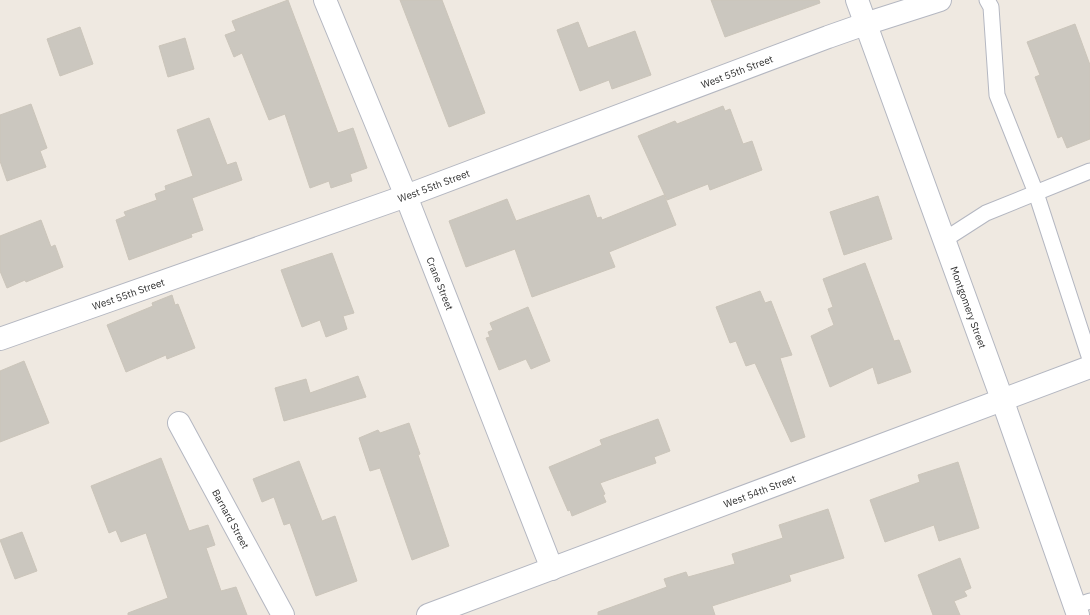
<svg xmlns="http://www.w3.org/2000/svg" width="1090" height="615" viewBox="0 0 1090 615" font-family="'IBM Plex Sans',sans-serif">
  <rect width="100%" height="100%" fill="#efe9e1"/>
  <!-- building -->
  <g fill="#cbc7bf" stroke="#cbc5ba">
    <polygon points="288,0 338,133 353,128 367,168 350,174 352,181 331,188 329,181 310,188 285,114 269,120 242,53 234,57 225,35 236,31 232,21"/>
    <polygon points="400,0 442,0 485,113 449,127"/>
    <polygon points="711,0 819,0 820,3 725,37"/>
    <polygon points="578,22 588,48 635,31 651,75 612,89 609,80 580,91 557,30"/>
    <polygon points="1075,24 1090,65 1090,139 1067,148 1062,136 1058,138 1035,77 1040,75 1027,42"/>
    <polygon points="80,27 93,64 60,76 47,39"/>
    <polygon points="185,38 194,69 168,77 159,46"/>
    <polygon points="31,104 47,148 40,151 46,167 7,181 0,161 0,115"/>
    <polygon points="723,106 725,111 730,109 743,144 752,141 762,170 710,190 708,184 667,200 638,136 675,121 677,124"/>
    <polygon points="209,118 227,165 236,162 242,180 192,198 203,230 191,234 192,237 129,260 116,220 126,216 124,212 157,200 155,194 166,190 165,186 193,176 177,130"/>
    <polygon points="589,195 597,218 601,217 602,220 664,195 676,225 609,252 615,267 532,297 515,249 466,267 449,221 507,199 516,221"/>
    <polygon points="878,196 892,239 844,255 830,212"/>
    <polygon points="41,220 51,247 55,245 63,267 26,282 25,280 7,288 0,271 0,236"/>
    <polygon points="332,253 354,313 343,316 347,329 326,337 320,320 302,327 281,270"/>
    <polygon points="865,263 894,341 899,340 911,372 878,384 873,367 830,387 811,336 834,325 828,309 833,307 823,279"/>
    <polygon points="760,291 765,303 771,301 792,355 780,358 805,437 791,442 755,363 746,366 736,341 730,343 716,307"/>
    <polygon points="172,295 175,305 178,304 195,348 167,359 166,355 126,372 107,325 153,306 152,303"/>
    <polygon points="528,307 550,361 531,369 526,359 499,370 486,338 490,337 488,332 493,330 490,323"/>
    <polygon points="24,361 49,423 0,442 0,371"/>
    <polygon points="358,376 366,397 284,421 275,388 306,379 310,393"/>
    <polygon points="658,419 670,451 654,457 656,463 600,483 605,494 603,495 606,502 572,516 570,510 568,511 549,467 602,445 600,440"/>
    <polygon points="409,423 420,454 418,455 449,546 412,560 380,468 370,471 359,438 378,430 380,433"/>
    <polygon points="161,458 189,531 208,525 215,545 206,548 221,591 236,587 247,615 128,615 128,613 168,598 146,533 121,542 116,530 109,533 91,486"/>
    <polygon points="299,461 322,521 335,516 357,581 316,596 290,523 284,525 274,497 262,502 253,479"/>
    <polygon points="958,462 979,528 939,541 934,525 885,542 870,500 920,482 918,475"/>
    <polygon points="828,509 844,558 789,575 791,581 712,606 715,615 598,615 598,612 667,587 664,579 686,572 688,577 735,564 732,554 783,538 779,525"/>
    <polygon points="22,532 37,571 15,579 0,540"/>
    <polygon points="960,558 971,588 964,591 967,596 954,601 960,615 933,615 918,575"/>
  </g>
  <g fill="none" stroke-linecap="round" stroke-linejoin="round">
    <defs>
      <g id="service">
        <polyline points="987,0 991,7 997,95 1036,193 1090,359"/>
        <polyline points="944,240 986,213 1090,171"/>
        <polyline points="1075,606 1090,601"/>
      </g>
      <g id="minor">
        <path id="s1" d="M325 0 406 196 552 569"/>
        <path id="s2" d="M0 339 406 196 828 37 865 24 940 0"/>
        <path id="s3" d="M179 423 283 615"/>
        <path id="s4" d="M428 615 1090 367"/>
      </g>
      <g id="secondary">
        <path id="s5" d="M857 0 1002 399 1078 615"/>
      </g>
    </defs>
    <!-- service casing -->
    <use href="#service" stroke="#b4b7c1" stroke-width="17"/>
    <!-- minor casing -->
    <use href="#minor" stroke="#b4b7c1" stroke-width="24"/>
    <!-- secondary casing -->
    <use href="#secondary" stroke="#b4b7c1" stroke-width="24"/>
    <!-- service -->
    <use href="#service" stroke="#fff" stroke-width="15"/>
    <!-- minor -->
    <use href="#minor" stroke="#fff" stroke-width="22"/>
    <!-- secondary -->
    <use href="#secondary" stroke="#fff" stroke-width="22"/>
  </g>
  <g text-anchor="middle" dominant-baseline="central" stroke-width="3" stroke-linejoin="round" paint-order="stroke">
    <!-- street labels -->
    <g font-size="10" fill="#2e2e2e" stroke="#fff">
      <text stroke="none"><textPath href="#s2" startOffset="784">West 55th Street</textPath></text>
      <text stroke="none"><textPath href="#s2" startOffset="460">West 55th Street</textPath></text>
      <text stroke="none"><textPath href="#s1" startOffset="306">Crane Street</textPath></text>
      <text stroke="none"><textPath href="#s2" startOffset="136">West 55th Street</textPath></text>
      <text stroke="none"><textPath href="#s5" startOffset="327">Montgomery Street</textPath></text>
      <text stroke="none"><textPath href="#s4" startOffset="354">West 54th Street</textPath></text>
      <text stroke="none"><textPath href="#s3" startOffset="109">Barnard Street</textPath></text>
    </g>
  </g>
</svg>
